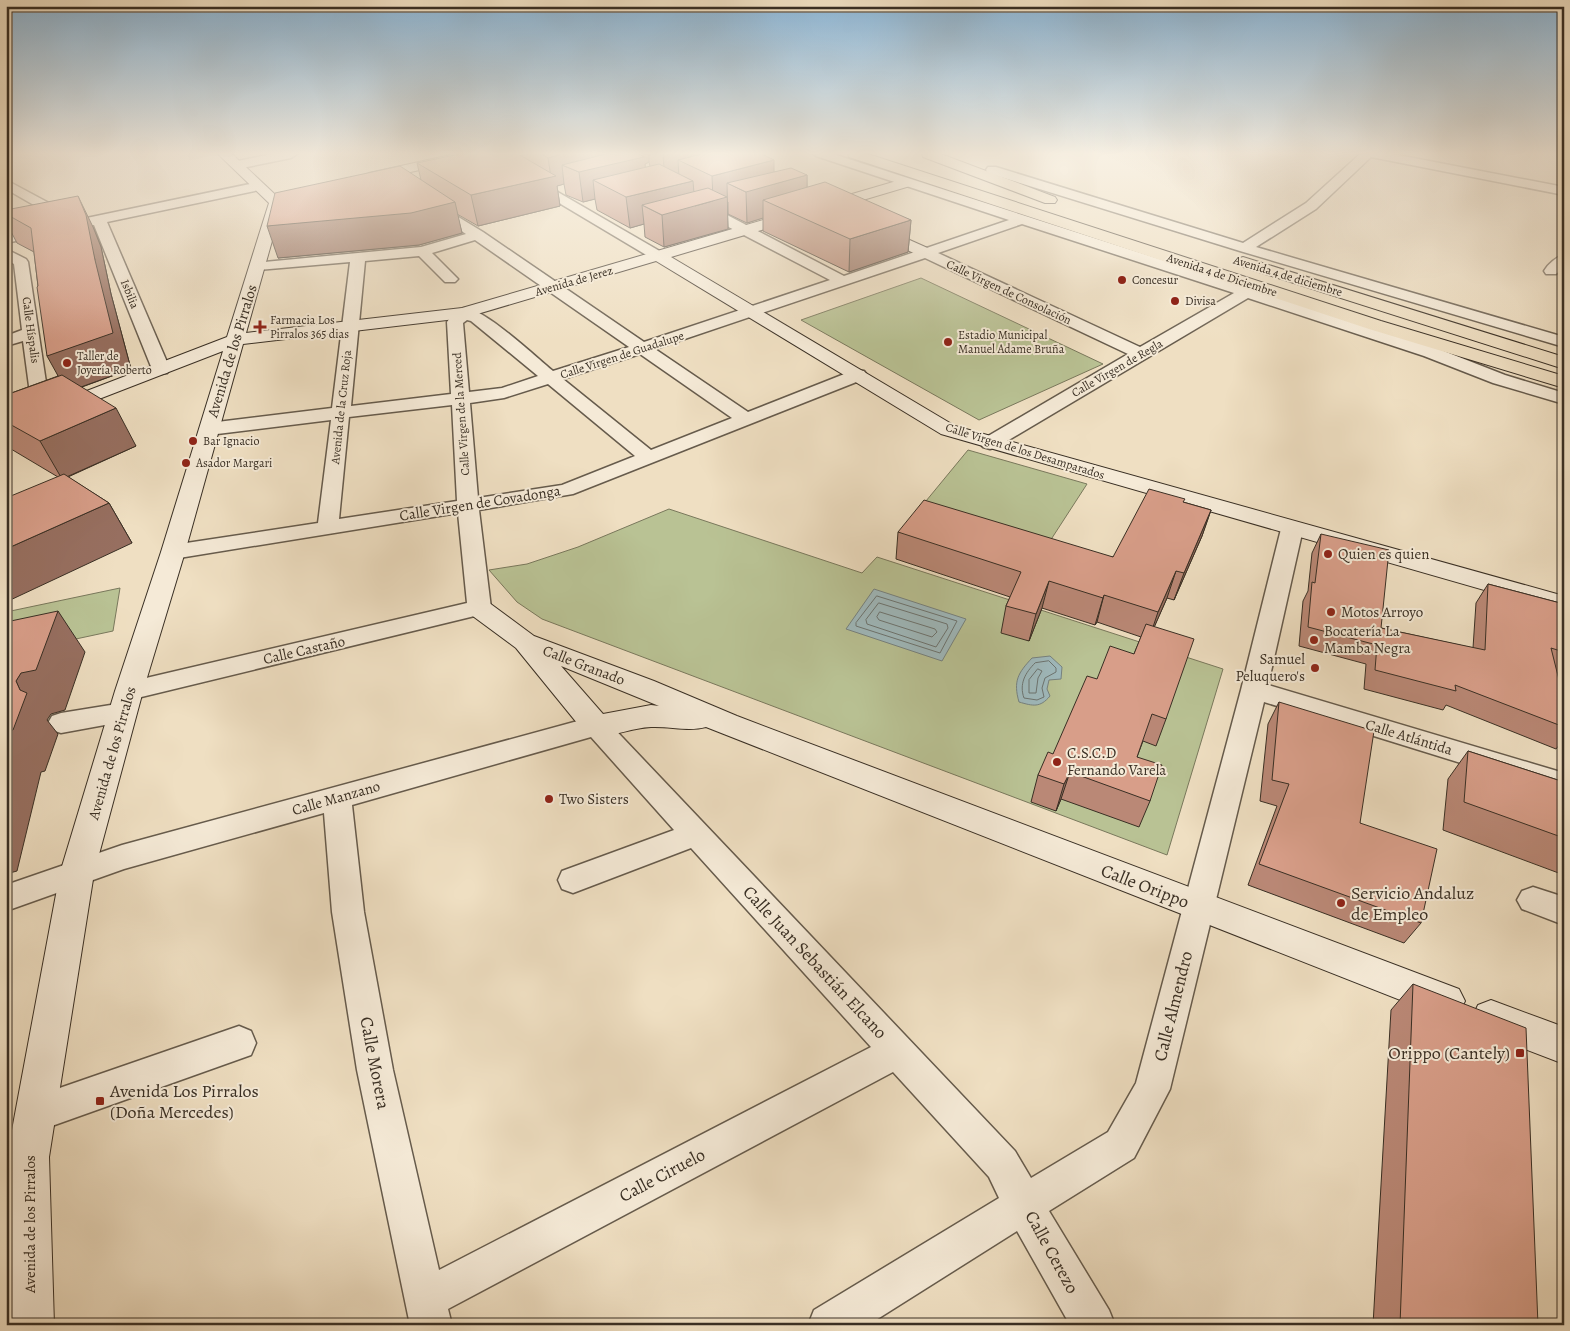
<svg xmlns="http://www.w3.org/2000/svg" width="1570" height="1331" viewBox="0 0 1570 1331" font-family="Alegreya,serif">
  <rect width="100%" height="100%" fill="#efdfc2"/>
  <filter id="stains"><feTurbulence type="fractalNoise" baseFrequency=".004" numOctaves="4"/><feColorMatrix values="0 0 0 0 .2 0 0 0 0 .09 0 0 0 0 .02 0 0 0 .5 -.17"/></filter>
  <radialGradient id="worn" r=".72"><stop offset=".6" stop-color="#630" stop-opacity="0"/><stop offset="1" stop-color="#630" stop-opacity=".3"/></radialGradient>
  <!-- green -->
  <g fill="#b9c294" stroke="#79785c">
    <polygon points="921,278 1103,364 979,420 801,320"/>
    <polygon points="968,450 1087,484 1039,558 912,518"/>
    <polygon points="669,509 862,573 877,557 1223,669 1167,855 542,619 517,602 489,570 527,564 578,547"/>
    <polygon points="120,588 113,631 6,654 6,612"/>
  </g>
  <!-- water -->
  <g fill="#9fbabe" stroke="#768280">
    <polygon points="874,589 966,619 942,661 846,629"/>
    <path d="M1050 656 1062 667 1061 679 1049 680 1047 689 1050 696C1040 708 1033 706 1019 702 1013 681 1018 673 1032 658Z"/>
  </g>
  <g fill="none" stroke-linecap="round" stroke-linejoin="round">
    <!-- shore -->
    <g stroke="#6c7471" stroke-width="1">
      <polygon points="877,596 957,621 940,653 856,626 856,623"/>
      <polygon points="879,603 947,624 948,628 936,647 867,624 866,620"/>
      <polygon points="880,612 935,629 937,632 932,637 879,620 877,617"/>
      <path d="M1049 661 1056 668V672L1045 678 1042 688 1044 697 1037 700 1024 698C1019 684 1025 673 1035 663Z"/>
      <polygon points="1038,669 1042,671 1038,678 1036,693 1029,693 1029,680"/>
    </g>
    <defs>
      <g id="street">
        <polygon points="272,154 297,154 291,158 237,169 231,165 233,162"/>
        <polygon points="477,154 492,154 663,253 665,256 663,259 653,259"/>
        <path d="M814 154H833L1436 348 1505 375 1564 393V404L1493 383 1424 356 1248 298 997 447 990 449 983 447 980 443 983 439 1128 354 925 258 655 349 748 412 852 371 858 370 864 371 867 375 864 379 573 494 479 510 491 608 487 613 129 700 120 697 116 691 120 685 129 682 467 603 458 513 173 559 165 557 162 552 165 547 173 545 318 523 331 420 209 435 202 433 200 429 202 425 209 423 332 408 350 262 258 270 253 269 251 266 253 263 421 247 466 234 427 208 425 205 427 202 432 201 483 232 644 342 830 280 694 209 692 206 694 203H704L844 276 1009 220 816 156ZM1022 224 1234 293 1140 347 938 253ZM475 240 629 347 553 371C536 357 485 309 465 308 457 308 451 316 447 322L451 394 351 406 365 261 419 256 445 282H455L458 279 432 253ZM467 320 471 321 538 376 502 388 469 392 463 323ZM640 354 732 418 651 450 563 379ZM548 384 635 456 562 485 478 498 470 403 504 398ZM452 405 457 501 339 519 349 417Z"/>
        <polygon points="1360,154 1393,154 1564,187 1564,195 1371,157 1316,209 1256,247 1564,337 1564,347 1240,251 988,173 986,170 988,167 996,167 1243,243 1306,203"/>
        <polygon points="6,180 75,217 77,220 259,182 265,186 259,190 107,222 170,369 167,373 161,374 155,373 152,369 94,225 6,243 6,235 65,223 6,189"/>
        <polygon points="6,249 26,259 28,262 51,416 49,420 42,422 35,420 33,416 23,341 6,346 6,336 22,330 14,264 6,259"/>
        <path d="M1564 255V267L1556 274H1546L1544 271C1548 264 1556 257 1564 255Z"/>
        <path d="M1292 523 1300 524 1303 529 1268 685 1564 773V795L1264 702 1170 1089 1134 1158 1049 1211 1109 1310 1115 1325H1070L1017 1231 868 1325H808L814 1310 999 1198 989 1177 893 1072 448 1309 452 1325H410L357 1070 332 912 324 813 124 869 6 911V885L122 845 596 716 605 719 1015 1151 1031 1178 1108 1132 1136 1083 1241 690 1281 529 1284 524ZM591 737 674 830 562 871 558 880 562 889 573 893 691 848 871 1047 439 1270 393 1070 364 912 352 805Z"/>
        <polygon points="123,703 132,706 136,713 132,720 61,733 52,730 48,723 52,716 61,713"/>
        <polygon points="1533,887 1564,897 1564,925 1522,909 1517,900 1522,891"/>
        <polygon points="239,1026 251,1031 256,1043 251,1055 35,1132 22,1127 17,1114 22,1101"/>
      </g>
      <g id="secondary">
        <polygon points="218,154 232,154 283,202 246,333 462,308 900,180 910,180 912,183 910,186 671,257 955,426 1564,596 1564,613 941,434 656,261 464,318 243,344 185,552 143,691 94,873 49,1157 54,1325 8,1325 7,1157 60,873 115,691 161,552 223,351 6,435 6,422 227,337 269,203"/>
        <polygon points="455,154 481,154 475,158 369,181 362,177 369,173"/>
        <polygon points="876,225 932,250 934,253 932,256 920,256 871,233 868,230 871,227"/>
        <path d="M479 600 488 602 534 636 654 681 737 716 1459 989 1465 1001 1459 1013 1446 1018 706 727C688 732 670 726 651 727 629 728 607 740 586 734L516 648 470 614 466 608 470 602ZM561 666 659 706 651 705 603 714Z"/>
        <polygon points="1491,1000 1564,1027 1564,1064 1478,1031 1472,1018 1478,1005"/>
      </g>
      <g id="primary">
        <polygon points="848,154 868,154 1381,321 1564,376 1564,388 1369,329 849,157"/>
        <polygon points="922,154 941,154 1055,197 1057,200 1055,203 1045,203 923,157"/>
        <polygon points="1243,257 1564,357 1564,369 1237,265 1235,262 1237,259"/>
      </g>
    </defs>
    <!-- street casing -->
    <use href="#street" stroke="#665b4c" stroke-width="3"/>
    <!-- secondary casing -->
    <use href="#secondary" stroke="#392f24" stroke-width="2"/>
    <!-- primary casing -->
    <use href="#primary" stroke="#392f24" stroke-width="2"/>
    <!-- street -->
    <use href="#street" fill="#f5ead7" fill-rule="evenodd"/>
    <!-- secondary -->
    <use href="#secondary" fill="#f5ead7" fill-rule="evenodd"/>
    <!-- primary -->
    <use href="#primary" fill="#efdfc2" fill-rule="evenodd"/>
  </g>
  <!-- wall -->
  <g fill="#ba8876" stroke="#392f24" fill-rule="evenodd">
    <path d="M522 154H762L774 172 807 175V187L911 220 908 252 849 272 763 231V218L747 223 728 214V202H727L728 229 664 247 645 237 644 224 630 228 597 210 595 199 583 202 566 195 564 184 557 186 560 206 478 226 457 214 462 233 419 245 278 258 421 180 417 163 522 157ZM649 162 650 166 645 168V164Z"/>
    <polygon points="6,210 93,227 101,247 111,294 131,369 82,387 136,446 68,477 109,503 132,543 58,477 6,446 6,395 58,376 38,286 34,252 17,243 6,222"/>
    <polygon points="1183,502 1211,510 1202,536 1174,600 1167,598 1154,627 1166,719 1156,746 1143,741 1137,757 1150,801 1139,827 1061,799 1056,811 1031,802 1038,775 1053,754 1097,679 1134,654 1141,637 1097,622 1095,625 1042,608 1029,641 1001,633 1006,606 1010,597 896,559 898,532 1113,557"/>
    <polygon points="1321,534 1381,628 1473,648 1476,603 1488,584 1564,604 1564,666 1558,673 1557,673 1564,700 1564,739 1556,749 1446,705 1443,710 1364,689 1366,664 1299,646 1303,601 1308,591 1312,553"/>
    <polygon points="1279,702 1360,823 1421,923 1404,943 1248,885 1277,806 1260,801 1268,724"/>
    <polygon points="1468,751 1564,782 1564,875 1443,830 1448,779"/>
    <polygon points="1413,984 1538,1325 1373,1325 1391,1010"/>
  </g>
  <!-- shaded-wall -->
  <g fill="#976f60" stroke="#392f24">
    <polygon points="561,154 649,154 649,162 645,164 647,186 593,180 595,199 583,202 579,172 562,165 564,184 557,186 560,206 478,226 471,195 551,177 548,158"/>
    <polygon points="663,154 725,154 678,160 679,177 665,181"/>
    <polygon points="774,160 774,184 807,175 807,206 763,200 763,218 747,223 746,192 727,183 728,229 664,247 662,215 642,205 644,224 630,228 626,197 693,181 695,206 713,201 712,176"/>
    <polygon points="78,196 93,227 101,247 111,294 131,369 67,392 47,356 95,260"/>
    <polygon points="455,202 462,233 419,245 278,258 267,226"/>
    <polygon points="911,220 908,252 849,272 850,239"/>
    <polygon points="116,408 136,446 62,479 40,441"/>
    <polygon points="109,503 132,543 6,602 6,549"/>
    <polygon points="1211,510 1202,536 1174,600 1184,573"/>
    <polygon points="1176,571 1167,598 1149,639 1158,612"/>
    <polygon points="1049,581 1042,608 1029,641 1036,614"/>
    <polygon points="1104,595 1097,622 1095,625 1103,598"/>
    <polygon points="58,611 85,652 65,710 51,714 47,720 58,734 45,771 41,772 17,871 6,874 6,738 20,690 16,681"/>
    <polygon points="1070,772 1061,799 1056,811 1064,784"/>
    <polygon points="6,909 11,914 6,931"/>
  </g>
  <!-- building -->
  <g fill="#d89e89" stroke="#392f24">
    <polygon points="459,154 518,154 556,176 471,195 417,163"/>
    <polygon points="542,154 561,154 548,158"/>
    <polygon points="606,154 639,154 644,157 579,172 562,165"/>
    <polygon points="702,154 762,154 774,160 712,176 678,160"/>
    <polygon points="659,164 693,181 626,197 593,180"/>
    <polygon points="400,166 455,202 411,213 267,226 275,193"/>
    <polygon points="791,168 807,175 746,192 727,183"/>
    <polygon points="825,182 911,220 850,239 763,200"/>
    <polygon points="708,188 727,197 662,215 642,205"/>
    <polygon points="78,196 86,215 95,260 113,333 47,356 37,287 38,286 31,228 6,214 6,210"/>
    <polygon points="62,375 116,408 40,441 6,422 6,395"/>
    <polygon points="64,474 109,503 6,549 6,498"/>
    <polygon points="1149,489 1185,499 1183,502 1211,510 1184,573 1176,571 1158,612 1104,595 1103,598 1049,581 1036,614 1006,606 1021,572 898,532 924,500 1113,557"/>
    <polygon points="1321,534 1389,550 1381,628 1485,650 1488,584 1564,604 1564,652 1551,648 1564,700 1564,727 1455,685 1456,691 1375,670 1377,645 1308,627 1312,582 1315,583"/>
    <polygon points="58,611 36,670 21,673 16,681 20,690 27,693 13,730 8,731 6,738 6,622"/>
    <polygon points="1146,624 1194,639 1166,719 1152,714 1137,757 1162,765 1150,801 1070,772 1064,784 1038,775 1048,752 1053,754 1087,676 1097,679 1110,646 1134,654"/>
    <polygon points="1279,702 1374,731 1360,823 1437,849 1421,923 1259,864 1289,784 1272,780"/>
    <polygon points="1468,751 1564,782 1564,838 1464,802"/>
    <polygon points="1413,984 1526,1028 1538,1325 1400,1325"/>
  </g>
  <!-- sky -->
  <linearGradient id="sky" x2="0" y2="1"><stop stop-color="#8bb6d7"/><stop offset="0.45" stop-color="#f8f1e4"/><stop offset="1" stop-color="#f8f1e4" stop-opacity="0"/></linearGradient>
  <rect width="1570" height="341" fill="url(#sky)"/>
  <!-- markers -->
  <g fill="#8f2418" stroke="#f5ead7" stroke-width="2">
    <circle cx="1122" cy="280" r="5"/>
    <circle cx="1175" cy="301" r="5"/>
    <path d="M257.5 319.5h5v5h5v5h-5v5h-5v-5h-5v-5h5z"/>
    <circle cx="948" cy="342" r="5"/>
    <circle cx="67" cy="363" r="5"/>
    <circle cx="193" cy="441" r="5"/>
    <circle cx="186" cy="463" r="5"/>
    <circle cx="1328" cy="554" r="5"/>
    <circle cx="1331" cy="612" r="5"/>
    <circle cx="1314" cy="640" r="5"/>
    <circle cx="1315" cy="668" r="5"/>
    <circle cx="1057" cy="762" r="5"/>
    <circle cx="549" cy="799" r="5"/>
    <circle cx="1341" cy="903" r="5"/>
    <rect x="1515" y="1048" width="10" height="10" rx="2.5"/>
    <rect x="95" y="1096" width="10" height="10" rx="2.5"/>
  </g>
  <g text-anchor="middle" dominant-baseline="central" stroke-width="4" stroke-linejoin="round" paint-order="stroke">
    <!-- far-street labels -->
    <g font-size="12" fill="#392f24" stroke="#f5ead7">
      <text transform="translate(1222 275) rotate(18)">Avenida 4 de Diciembre</text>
      <text transform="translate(1288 276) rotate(17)">Avenida 4 de diciembre</text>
      <text transform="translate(574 281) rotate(-16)">Avenida de Jerez</text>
      <text transform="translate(1009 292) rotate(25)">Calle Virgen de Consolación</text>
      <text transform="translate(130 294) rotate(68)">Isbilia</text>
      <text transform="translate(31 330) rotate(82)">Calle Híspalis</text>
      <text transform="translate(622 355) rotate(-18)">Calle Virgen de Guadalupe</text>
      <text transform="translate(1117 368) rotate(-30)">Calle Virgen de Regla</text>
      <text transform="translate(341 407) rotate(-84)">Avenida de la Cruz Roja</text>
      <text transform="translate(461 414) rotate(-94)">Calle Virgen de la Merced</text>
      <text transform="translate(1025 451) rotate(17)">Calle Virgen de los Desamparados</text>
    </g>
    <!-- far-poi labels -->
    <g font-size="12" fill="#392f24" stroke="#f5ead7" text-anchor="start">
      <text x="1132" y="280">Concesur</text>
      <text x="1185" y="301">Divisa</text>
      <text x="270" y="320">Farmacia Los<tspan x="270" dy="14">Pirralos 365 dias</tspan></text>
      <text x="958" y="335">Estadio Municipal<tspan x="958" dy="14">Manuel Adame Bruña</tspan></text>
      <text x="77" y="356">Taller de<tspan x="77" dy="14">Joyería Roberto</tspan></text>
      <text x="203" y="441">Bar Ignacio</text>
      <text x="196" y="463">Asador Margari</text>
    </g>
    <!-- street labels -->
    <g font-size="15" fill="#392f24" stroke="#f5ead7">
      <text transform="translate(232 351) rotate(-73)">Avenida de los Pirralos</text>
      <text transform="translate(480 503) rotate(-9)">Calle Virgen de Covadonga</text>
      <text transform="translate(304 650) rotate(-13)">Calle Castaño</text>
      <text transform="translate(584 665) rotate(21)">Calle Granado</text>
      <text transform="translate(1409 737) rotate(17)">Calle Atlántida</text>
      <text transform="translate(112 753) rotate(-74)">Avenida de los Pirralos</text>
      <text transform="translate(336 798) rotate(-16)">Calle Manzano</text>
      <text transform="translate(30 1224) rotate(-90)">Avenida de los Pirralos</text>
    </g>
    <!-- poi labels -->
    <g font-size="15" fill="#392f24" stroke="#f5ead7" text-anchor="start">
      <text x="1338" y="554">Quien es quien</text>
      <text x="1341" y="612">Motos Arroyo</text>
      <text x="1324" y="631">Bocatería La<tspan x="1324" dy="17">Mamba Negra</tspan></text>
      <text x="1305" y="659" text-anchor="end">Samuel<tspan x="1305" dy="17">Peluquero's</tspan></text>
      <text x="1067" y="753">C.S.C.D<tspan x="1067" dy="17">Fernando Varela</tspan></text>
      <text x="559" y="799">Two Sisters</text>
    </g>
    <!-- near-street labels -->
    <g font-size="18" fill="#392f24" stroke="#f5ead7">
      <text transform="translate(1145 886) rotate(21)">Calle Orippo</text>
      <text transform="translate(815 962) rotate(47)">Calle Juan Sebastián Elcano</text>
      <text transform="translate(1173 1006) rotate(-76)">Calle Almendro</text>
      <text transform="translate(375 1063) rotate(79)">Calle Morera</text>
      <text transform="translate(662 1175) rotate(-28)">Calle Ciruelo</text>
      <text transform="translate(1052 1252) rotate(61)">Calle Cerezo</text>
    </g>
    <!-- near-poi labels -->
    <g font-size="18" fill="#392f24" stroke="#f5ead7" text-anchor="start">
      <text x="1351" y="893">Servicio Andaluz<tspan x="1351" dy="21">de Empleo</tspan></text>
      <text x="1510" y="1053" text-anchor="end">Orippo (Cantely)</text>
      <text x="110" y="1091">Avenida Los Pirralos<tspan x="110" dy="21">(Doña Mercedes)</tspan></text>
    </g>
  </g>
  <!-- margin -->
  <rect width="1570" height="1331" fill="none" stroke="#efdfc2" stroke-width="25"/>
  <rect x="8" y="8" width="1555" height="1316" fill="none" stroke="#392f24" stroke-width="2.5"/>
  <rect x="12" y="12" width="1545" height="1306" fill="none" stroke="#392f24"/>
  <rect width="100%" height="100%" filter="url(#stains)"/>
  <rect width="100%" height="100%" fill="url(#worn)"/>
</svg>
